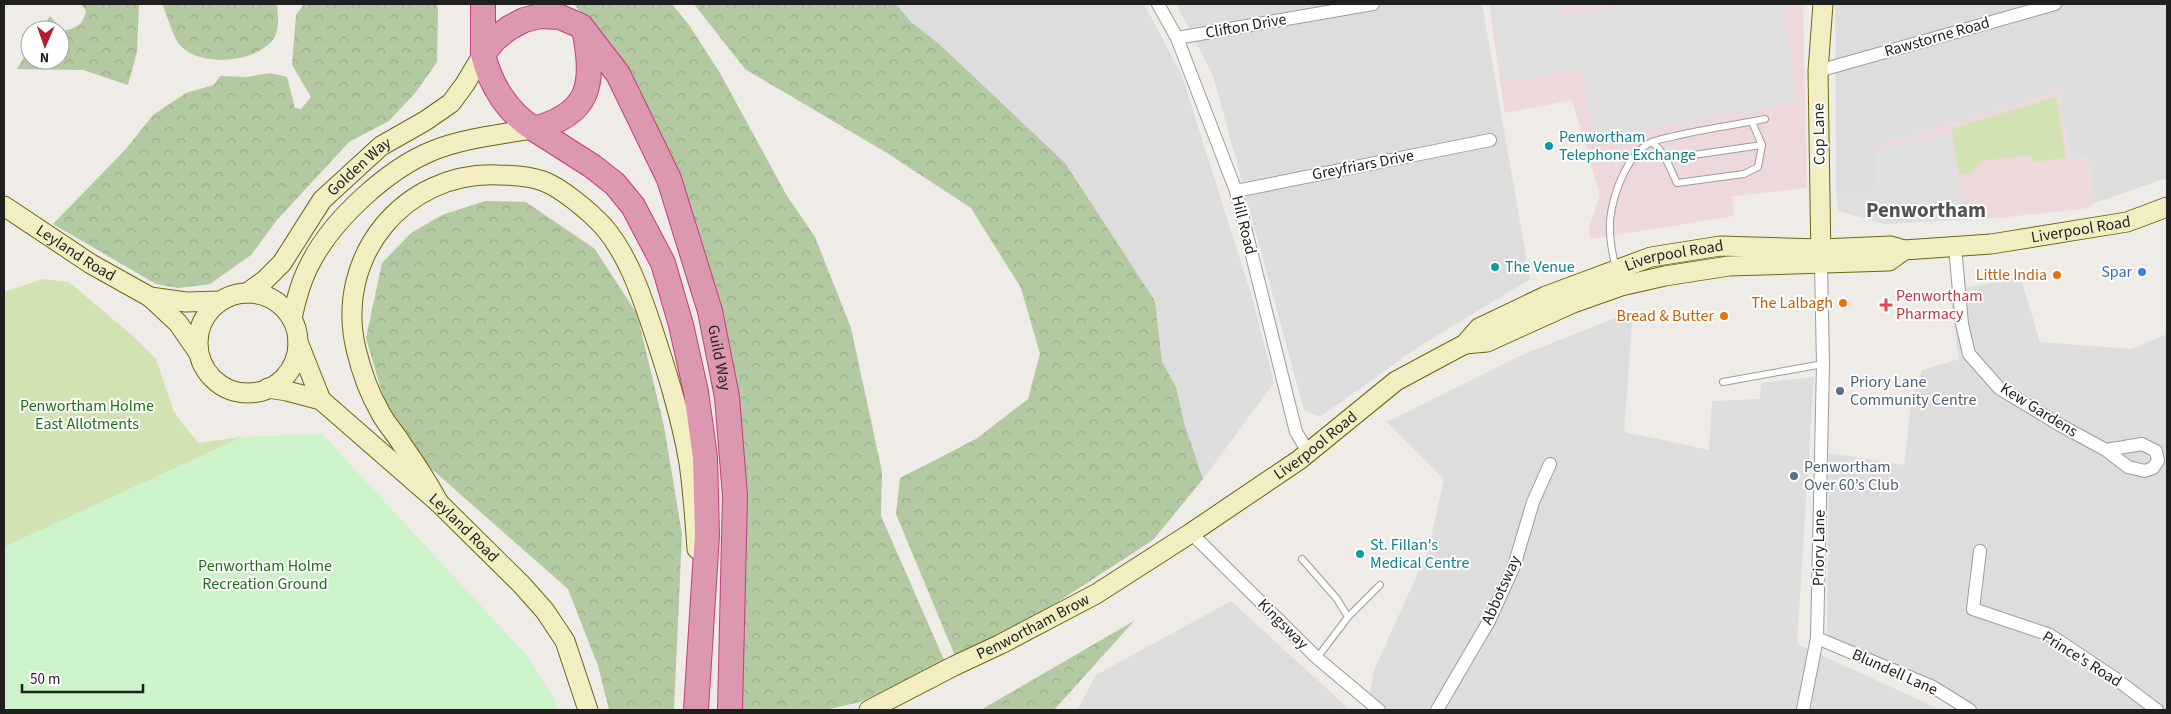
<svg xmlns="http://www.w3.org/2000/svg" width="2171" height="714" viewBox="0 0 2171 714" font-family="'Source Sans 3',sans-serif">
  <defs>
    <pattern id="forest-crowns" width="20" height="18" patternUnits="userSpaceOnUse" patternTransform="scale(1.25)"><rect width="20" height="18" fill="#b2c9a1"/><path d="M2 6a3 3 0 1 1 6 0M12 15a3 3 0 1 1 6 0" fill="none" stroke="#99ac8a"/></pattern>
  </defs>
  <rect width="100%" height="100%" fill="#efebe7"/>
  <!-- residential -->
  <g fill="#ddd">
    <polygon points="896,4 1144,4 1181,73 1252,297 1274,383 1203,479 1184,423 1176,387 1162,362 1155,301 938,43 911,22"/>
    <polygon points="1176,4 1482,4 1530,279 1415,349 1320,417 1304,410 1213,75"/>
    <polygon points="1835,4 2167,4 2167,178 2094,203 2088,157 2070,159 2059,91 1875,192 1836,192"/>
    <polygon points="2020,276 2040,342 2132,349 2167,334 2167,710 1966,710 1827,635 1829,453 1904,465 1911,405 1922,370 1959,359 1950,292"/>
    <polygon points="1633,311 1624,432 1709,450 1712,401 1760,399 1761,383 1814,377 1797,644 1941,710 1367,710 1374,670 1428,551 1444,479 1387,422 1524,354"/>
    <polygon points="1231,601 1350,710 1077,710 1096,675"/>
  </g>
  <!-- commercial -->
  <g fill="#edd8db">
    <polygon points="1489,4 1803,4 1807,188 1732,196 1734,216 1590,239 1589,228 1600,195 1572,100 1505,113"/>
    <polygon points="2059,91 2070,159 2088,157 2094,203 2088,208 1998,218 1885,224 1839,211 1836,192 1875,192 1876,146"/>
  </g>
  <!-- forest -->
  <g fill="url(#forest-crowns)">
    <path d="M81 4H139L137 52 128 85 83 70 17 69 30 47V60H60V30H41L50 16 63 31C77 28 83 25 86 11Z"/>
    <path d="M162 4H277C278 15 280 32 272 41 253 63 197 68 178 43 174 37 166 13 162 4Z"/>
    <polygon points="304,4 437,4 438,10 437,62 416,92 389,121 349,142 277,220 251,255 210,284 178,288 156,284 53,224 125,150 153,115 186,93 214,85 220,76 247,77 270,73 287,77 295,108 301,109 311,97 292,65 296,15"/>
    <polygon points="574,4 672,4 689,25 720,73 787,196 815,237 851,328 882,472 881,516 945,662 860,702 825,710 738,710 717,305 620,65"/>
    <polygon points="694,4 896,4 911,22 938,43 1065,163 1155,301 1162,362 1176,387 1184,423 1203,479 1153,540 1047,609 955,656 896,514 900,478 976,439 1028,399 1040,354 1021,288 971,208 887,153 745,69"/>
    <polygon points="485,201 526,202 595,249 637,314 664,426 682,534 674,710 609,710 598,666 568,589 427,465 385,403 366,338 382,263 411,233 442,215"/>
    <polygon points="1134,621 1054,710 983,710 984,708"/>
  </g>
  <!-- park -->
  <polygon fill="#ccf3ca" points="322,434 528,657 556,701 556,710 4,710 4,547 242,437"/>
  <!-- garden -->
  <g fill="#d1e3b3">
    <polygon points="2056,97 2066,158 2034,162 2032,155 1980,161 1972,173 1959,174 1951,129"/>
    <polygon points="43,279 69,282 134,337 156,359 174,412 198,443 242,437 4,547 4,292"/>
  </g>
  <!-- parking -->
  <g fill="#dfdfdf">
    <polygon points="1491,4 1571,4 1559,6 1560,14 1566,15 1634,4 1781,4 1798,102 1658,127 1639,135 1594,147 1583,69 1517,80 1503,79"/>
    <polygon points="1950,133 1959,193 1968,219 1885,224 1839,211 1836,192 1875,191 1876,149"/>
  </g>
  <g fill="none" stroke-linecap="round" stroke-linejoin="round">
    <defs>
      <g id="lane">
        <path d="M1652 142C1666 154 1669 167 1677 183L1744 174 1758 167 1762 145 1752 122"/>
        <polyline points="1666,159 1762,145"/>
        <path d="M1616 269C1612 253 1609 236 1610 220 1613 194 1627 153 1652 142 1659 139 1668 138 1675 136 1704 129 1735 125 1765 119"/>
        <polyline points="1723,382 1823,364"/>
        <polyline points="1302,559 1337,599 1348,617 1317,658"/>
        <polyline points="1348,617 1380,585"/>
      </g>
      <g id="street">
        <polyline points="1158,4 1177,38 1236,191 1296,432 1308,452"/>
        <polyline points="1177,38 1373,4"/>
        <polyline points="1818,71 2055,4"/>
        <polyline points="1236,191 1490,140"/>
        <polyline points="1955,247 1962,324 1969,354 1999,388 2060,425 2106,450 2128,467 2145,471 2153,468 2158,461 2156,451 2142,444 2106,450"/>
        <polyline points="1191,533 1317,658 1379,710"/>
        <polyline points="1980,551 1973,609 2050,635 2116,679 2157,710"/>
        <polyline points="1817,638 1933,687 1970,710"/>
        <polyline points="1437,710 1489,621 1514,566 1533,502 1550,464"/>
        <polyline points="1803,710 1817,638 1823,364 1821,264"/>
      </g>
      <g id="secondary">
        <path id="s1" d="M4 206 91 264 150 297 178 323 198 352"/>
        <polyline points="1821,260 1818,71 1823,4"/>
        <path id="s2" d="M247 293 265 280 282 263 322 200 381 146 425 121 451 103 465 84 483 54"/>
        <circle cx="248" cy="343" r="50"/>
        <polyline points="150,297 186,302 220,301"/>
        <path d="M292 319C296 299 301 280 311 262 333 219 388 169 432 151 464 138 499 135 532 129"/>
        <polyline points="298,342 321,400"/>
        <polyline points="1465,344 1487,342 1573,303 1621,286 1665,276 1729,266 1889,261 1904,250"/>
        <path id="s3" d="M268 388 287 391 321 400 439 503 522 585 545 611 565 641 588 710"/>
        <path d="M439 503C428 483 416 464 403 446 396 434 386 424 380 412 369 393 361 370 356 349 334 257 404 171 498 175 513 175 529 176 543 181 562 188 590 212 604 227 627 254 640 291 651 324 666 369 681 416 689 463 693 491 695 520 697 549"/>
        <path id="s4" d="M869 710 954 666 1001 644 1096 594 1191 533 1299 460 1396 381 1465 344 1479 328 1546 296 1651 257 1720 246 1821 249 1891 246 1904 250 1991 244 2127 222 2167 207"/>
      </g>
      <g id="highway">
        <polyline points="483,4 483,52"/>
        <path id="s5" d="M585 34C595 86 589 114 534 129 507 112 490 84 483 54L495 39 509 28 524 20 540 16 560 17 581 26 618 74 669 179 710 311 727 397 735 496 730 710"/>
        <polyline points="534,129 592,166 615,184 633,206 663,263 681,325 696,392 705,457 707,535 696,710"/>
      </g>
    </defs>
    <!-- lane casing -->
    <use href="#lane" stroke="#9c9c9c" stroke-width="8"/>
    <!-- street casing -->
    <use href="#street" stroke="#9c9c9c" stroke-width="14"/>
    <!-- secondary casing -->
    <use href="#secondary" stroke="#6a6713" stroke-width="21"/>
    <!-- highway casing -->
    <use href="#highway" stroke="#c63b7f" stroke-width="26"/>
    <!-- lane -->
    <use href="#lane" stroke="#fff" stroke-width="6"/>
    <!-- street -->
    <use href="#street" stroke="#fff" stroke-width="12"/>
    <!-- secondary -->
    <use href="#secondary" stroke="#f2eec2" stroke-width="19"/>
    <!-- highway -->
    <use href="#highway" stroke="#dc98af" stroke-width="24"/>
  </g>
  <!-- markers -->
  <g fill="#0f9aa8" stroke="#fff" stroke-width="2">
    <circle cx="1549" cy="146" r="5"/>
    <circle cx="1495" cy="267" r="5"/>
    <circle cx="1360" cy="554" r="5"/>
  </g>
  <circle fill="#3f7fe0" stroke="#fff" stroke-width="2" cx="2142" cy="272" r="5"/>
  <g fill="#e8710a" stroke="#fff" stroke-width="2">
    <circle cx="2057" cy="275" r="5"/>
    <circle cx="1843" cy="303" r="5"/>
    <circle cx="1724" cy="316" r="5"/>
  </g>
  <path fill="#e0444e" stroke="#fff" stroke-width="2" d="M1883.5 297.5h5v5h5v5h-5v5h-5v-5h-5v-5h5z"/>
  <g fill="#5c6f8a" stroke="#fff" stroke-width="2">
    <circle cx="1840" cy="391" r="5"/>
    <circle cx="1794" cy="476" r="5"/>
  </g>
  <g text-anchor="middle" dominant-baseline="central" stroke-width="4" stroke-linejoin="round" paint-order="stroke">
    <!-- street labels -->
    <g font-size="16" fill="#1f1f1f" stroke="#fff">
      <text transform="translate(1246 26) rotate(-10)">Clifton Drive</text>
      <text transform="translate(1937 37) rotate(-16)">Rawstorne Road</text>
      <text transform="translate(1819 134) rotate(-91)">Cop Lane</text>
      <text transform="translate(1363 165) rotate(-11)">Greyfriars Drive</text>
      <text stroke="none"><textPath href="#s2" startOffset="171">Golden Way</textPath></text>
      <text transform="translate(1244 225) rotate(76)">Hill Road</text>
      <text stroke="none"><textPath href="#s4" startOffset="1342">Liverpool Road</textPath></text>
      <text stroke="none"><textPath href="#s1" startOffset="86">Leyland Road</textPath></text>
      <text stroke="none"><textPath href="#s4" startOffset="932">Liverpool Road</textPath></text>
      <text stroke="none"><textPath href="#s5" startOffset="694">Guild Way</textPath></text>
      <text transform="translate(2039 410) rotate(32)">Kew Gardens</text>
      <text stroke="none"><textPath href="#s4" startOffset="520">Liverpool Road</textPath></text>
      <text stroke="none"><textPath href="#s3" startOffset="246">Leyland Road</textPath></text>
      <text transform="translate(1819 548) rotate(-89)">Priory Lane</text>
      <text transform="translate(1501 590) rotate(-66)">Abbotsway</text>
      <text transform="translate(1283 624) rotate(45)">Kingsway</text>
      <text stroke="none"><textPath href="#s4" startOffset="184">Penwortham Brow</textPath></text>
      <text transform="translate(2082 659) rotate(32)">Prince's Road</text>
      <text transform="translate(1895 672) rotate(24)">Blundell Lane</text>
    </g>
    <!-- culture labels -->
    <g font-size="16" fill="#0d838f" stroke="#fff" text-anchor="start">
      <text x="1559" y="137">Penwortham<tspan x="1559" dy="18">Telephone Exchange</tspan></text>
      <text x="1505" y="267">The Venue</text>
      <text x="1370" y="545">St. Fillan's<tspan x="1370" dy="18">Medical Centre</tspan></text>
    </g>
    <!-- shop labels -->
    <g font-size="16" fill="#366cbe" stroke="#fff" text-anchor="end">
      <text x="2132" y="272">Spar</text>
    </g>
    <!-- food labels -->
    <g font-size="16" fill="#c56008" stroke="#fff" text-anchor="end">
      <text x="2047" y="275">Little India</text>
      <text x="1833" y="303">The Lalbagh</text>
      <text x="1714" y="316">Bread &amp; Butter</text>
    </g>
    <!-- health labels -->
    <g font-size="16" fill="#be3a42" stroke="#fff" text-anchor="start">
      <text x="1896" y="296">Penwortham<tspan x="1896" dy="18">Pharmacy</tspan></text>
    </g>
    <!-- service labels -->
    <g font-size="16" fill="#4e5e75" stroke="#fff" text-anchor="start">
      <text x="1850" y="382">Priory Lane<tspan x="1850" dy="18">Community Centre</tspan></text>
      <text x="1804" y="467">Penwortham<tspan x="1804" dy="18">Over 60’s Club</tspan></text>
    </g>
    <!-- park labels -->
    <g font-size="16" fill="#1f7119" stroke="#fff">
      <text x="87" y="406">Penwortham Holme<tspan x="87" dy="18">East Allotments</tspan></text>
      <text x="265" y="566">Penwortham Holme<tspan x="265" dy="18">Recreation Ground</tspan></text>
    </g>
    <!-- district labels -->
    <g font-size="21" font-weight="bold" fill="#525252" stroke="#fff">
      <text x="1926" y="210">Penwortham</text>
    </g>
  </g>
  <!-- border -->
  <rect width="2171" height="714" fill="none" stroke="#1f1f1f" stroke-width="10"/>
  <!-- north arrow -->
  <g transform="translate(45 45) rotate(182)"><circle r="24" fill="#ffffff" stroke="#a5a5a5"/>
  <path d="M0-4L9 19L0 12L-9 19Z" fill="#b61930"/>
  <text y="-8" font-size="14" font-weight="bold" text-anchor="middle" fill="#1f1f1f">N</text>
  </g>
  <!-- scale -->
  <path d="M22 684v8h121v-8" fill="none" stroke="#1f1f1f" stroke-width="2.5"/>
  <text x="30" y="684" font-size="15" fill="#1f1f1f" stroke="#ffffff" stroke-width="4" paint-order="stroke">50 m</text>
</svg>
